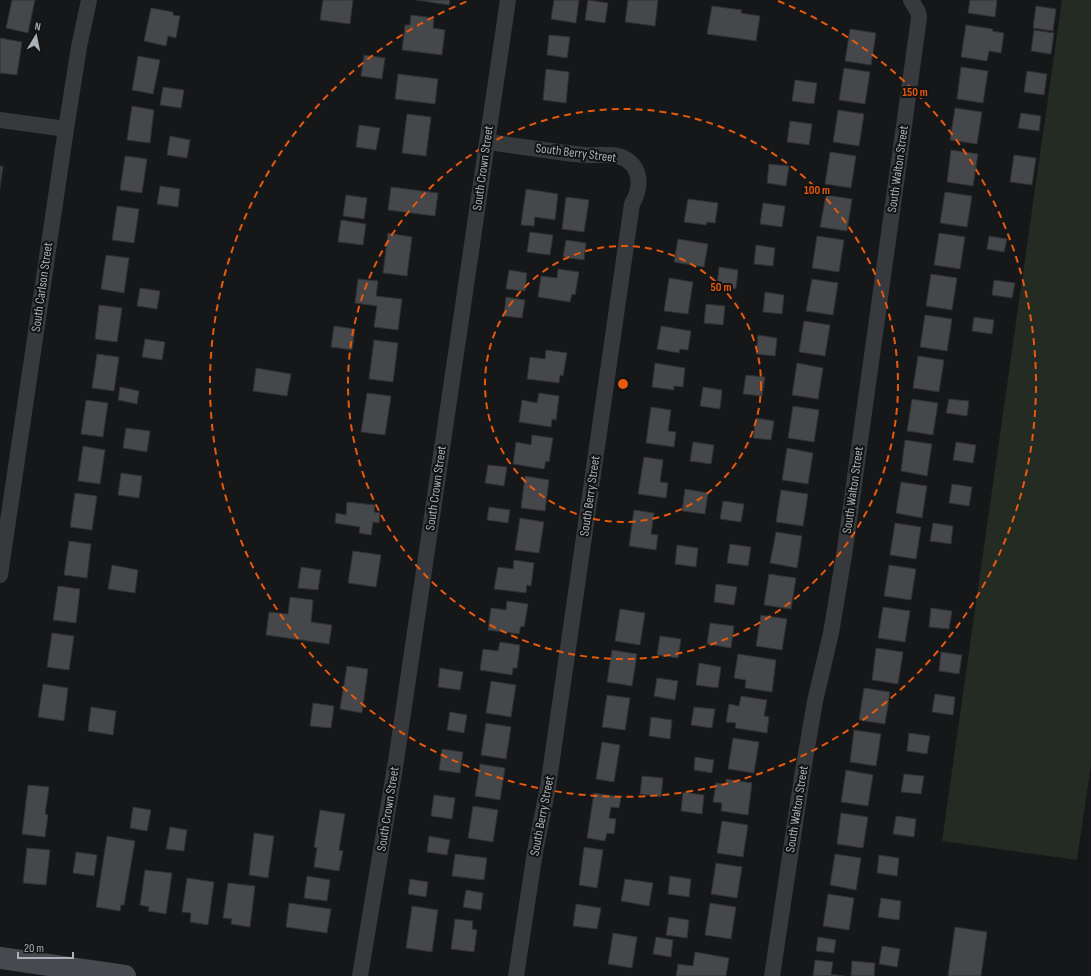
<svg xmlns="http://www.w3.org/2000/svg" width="1091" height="976" viewBox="0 0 1091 976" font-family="'Sofia Sans Condensed',sans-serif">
  <rect width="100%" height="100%" fill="#161718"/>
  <!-- green -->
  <polygon fill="#232b23" points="1062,0 1091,0 1091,765 1077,860 942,841"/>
  <!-- building -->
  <g fill="#45474b" stroke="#313134">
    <polygon points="12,0 35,0 28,33 6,28"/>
    <polygon points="323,0 353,0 350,24 320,20"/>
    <polygon points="416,0 450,0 449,5"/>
    <polygon points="554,0 579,0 576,23 551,19"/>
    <polygon points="588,0 608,3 605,23 585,20"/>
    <polygon points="628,0 658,0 655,26 625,22"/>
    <polygon points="970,0 997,0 995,17 968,13"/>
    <polygon points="712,6 742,10 741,13 760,16 756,41 707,34"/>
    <polygon points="1036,6 1056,9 1053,31 1033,28"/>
    <polygon points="151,8 173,12 173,15 180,16 176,38 168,36 166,46 144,41"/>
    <polygon points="411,15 434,18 433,28 445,30 442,55 402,50 405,25 410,25"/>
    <polygon points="966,25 993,29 992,31 1004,33 1001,53 989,51 987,61 961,57"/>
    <polygon points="850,29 876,33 871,65 845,61"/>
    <polygon points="1034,30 1054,33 1051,54 1031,51"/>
    <polygon points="549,35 570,37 567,58 547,55"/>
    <polygon points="0,38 22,42 17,75 0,73"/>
    <polygon points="364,55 385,58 382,79 361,76"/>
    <polygon points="138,56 160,60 153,94 132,90"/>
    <polygon points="961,67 988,71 983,103 957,99"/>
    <polygon points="844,68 870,72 865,104 839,100"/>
    <polygon points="546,69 569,72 566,103 543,100"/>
    <polygon points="1027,71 1047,74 1044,95 1024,92"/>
    <polygon points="398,74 438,79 435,104 395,99"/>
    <polygon points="795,80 817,83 814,104 792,101"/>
    <polygon points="163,87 184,90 181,108 160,105"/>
    <polygon points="132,106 154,110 150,143 127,140"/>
    <polygon points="955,108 982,112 977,144 950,140"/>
    <polygon points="838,110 864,114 859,146 833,142"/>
    <polygon points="1021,113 1041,116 1039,131 1018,128"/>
    <polygon points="407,114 431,117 426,156 402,153"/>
    <polygon points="790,121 812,124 809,145 787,142"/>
    <polygon points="359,125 380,128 376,150 356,147"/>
    <polygon points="170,136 190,140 187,158 167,155"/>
    <polygon points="951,150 978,154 973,186 947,182"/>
    <polygon points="830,152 856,156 851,188 825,184"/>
    <polygon points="1014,155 1036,158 1032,185 1010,182"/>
    <polygon points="125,156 147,159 142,193 120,190"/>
    <polygon points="769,164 789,166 786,186 767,183"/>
    <polygon points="0,166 3,166 0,188"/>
    <polygon points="160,186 180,189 178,207 157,204"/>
    <polygon points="391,187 438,193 435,216 388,210"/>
    <polygon points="526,189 558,194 555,220 535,217 534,226 521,225"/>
    <polygon points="945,192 972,196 967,227 940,223"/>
    <polygon points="346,195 367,198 364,219 343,216"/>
    <polygon points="826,195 852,199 847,231 820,227"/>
    <polygon points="566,197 589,200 584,232 562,229"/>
    <polygon points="688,199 718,203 715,223 707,222 706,225 684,222"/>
    <polygon points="763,203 785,206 782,227 760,224"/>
    <polygon points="117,206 139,209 134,243 112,240"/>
    <polygon points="341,220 366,224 363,245 338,242"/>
    <polygon points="530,232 553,235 550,255 527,252"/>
    <polygon points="388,233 412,237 407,276 383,273"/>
    <polygon points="939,233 965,237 960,269 934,265"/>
    <polygon points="817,236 844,240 839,272 812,268"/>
    <polygon points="989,236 1007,239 1004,252 987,249"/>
    <polygon points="678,239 708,244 704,267 674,262"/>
    <polygon points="566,240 586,243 584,260 563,257"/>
    <polygon points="756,245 775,248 773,266 754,264"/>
    <polygon points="106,255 129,258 124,293 101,289"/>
    <polygon points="719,267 738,270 736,289 717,286"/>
    <polygon points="558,269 579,272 575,295 572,294 570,302 538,297 541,276 557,278"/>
    <polygon points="509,270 527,273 525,291 506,289"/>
    <polygon points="931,274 957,278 952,310 926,306"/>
    <polygon points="669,278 693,282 688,314 664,311"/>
    <polygon points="358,279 378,281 376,296 402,299 398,330 374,327 377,306 355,303"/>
    <polygon points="812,279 838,283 833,315 806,311"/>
    <polygon points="994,280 1015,283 1012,298 992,295"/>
    <polygon points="140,288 160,291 157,309 137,306"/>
    <polygon points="765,292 784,295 782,314 763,312"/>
    <polygon points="506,297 525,300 522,318 504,316"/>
    <polygon points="706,304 725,306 723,325 704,323"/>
    <polygon points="99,305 122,308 117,342 95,339"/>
    <polygon points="925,315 952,319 947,351 920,347"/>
    <polygon points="974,317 994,320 992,334 972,331"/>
    <polygon points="804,321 830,325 825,356 799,352"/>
    <polygon points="334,326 355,329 352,350 331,347"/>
    <polygon points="661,326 691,331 688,350 680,349 679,353 657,349"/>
    <polygon points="758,335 777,338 775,356 756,354"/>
    <polygon points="145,339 165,342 162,360 142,357"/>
    <polygon points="374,340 398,343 393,382 369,379"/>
    <polygon points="546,350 567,353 563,376 560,375 559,383 527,379 530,357 545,359"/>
    <polygon points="97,354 119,357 114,391 92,388"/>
    <polygon points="918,356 944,360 939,392 913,388"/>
    <polygon points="655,363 685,368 683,387 674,386 674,390 652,387"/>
    <polygon points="797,363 823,368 818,399 792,395"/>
    <polygon points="256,368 291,374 287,396 253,391"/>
    <polygon points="746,375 765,377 762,396 743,394"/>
    <polygon points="120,387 139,391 137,404 118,400"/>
    <polygon points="703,387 722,390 720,409 700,406"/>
    <polygon points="367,393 391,396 385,435 361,432"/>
    <polygon points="539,393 559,396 556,420 552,419 551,427 519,422 522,400 537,403"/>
    <polygon points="912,399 938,403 933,435 907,431"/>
    <polygon points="949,399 969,401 967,416 946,413"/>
    <polygon points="86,400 108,403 103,437 81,434"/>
    <polygon points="793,406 819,410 814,442 788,438"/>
    <polygon points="651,407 671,410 668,431 676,432 674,447 646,443"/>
    <polygon points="756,418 774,421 771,440 753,438"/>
    <polygon points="126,428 150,431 147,452 123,448"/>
    <polygon points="532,435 553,438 549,462 546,461 544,469 513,464 516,442 531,445"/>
    <polygon points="905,440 932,444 927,476 901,471"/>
    <polygon points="693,442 714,445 711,464 690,461"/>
    <polygon points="956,442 976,445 973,463 953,460"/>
    <polygon points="83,446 105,450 100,484 78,481"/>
    <polygon points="787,448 813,453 808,484 782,480"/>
    <polygon points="644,457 663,460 660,482 668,483 666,498 638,494"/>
    <polygon points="488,465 507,467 504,486 485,483"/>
    <polygon points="121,473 142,476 139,498 118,495"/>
    <polygon points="525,476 549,480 545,511 521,508"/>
    <polygon points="901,482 927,486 922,518 896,513"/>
    <polygon points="952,484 972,487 969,506 949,503"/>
    <polygon points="685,489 708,493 705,514 682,511"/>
    <polygon points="781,490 808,494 803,526 776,522"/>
    <polygon points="75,493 97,496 92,530 70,527"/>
    <polygon points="723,501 744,504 741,522 720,519"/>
    <polygon points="347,502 375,505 374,512 380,513 379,523 373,522 371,535 359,533 360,527 335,523 336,513 346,515"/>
    <polygon points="489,507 510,510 508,523 487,520"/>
    <polygon points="634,510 654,513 651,534 658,535 656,550 629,546"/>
    <polygon points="520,518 544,522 539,553 515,550"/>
    <polygon points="895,523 921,527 916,559 890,555"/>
    <polygon points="933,523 953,526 951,544 930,541"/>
    <polygon points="776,532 802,536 797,568 770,563"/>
    <polygon points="69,541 91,544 87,578 64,575"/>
    <polygon points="730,544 751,547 748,566 727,563"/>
    <polygon points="677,545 698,548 696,567 675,564"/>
    <polygon points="353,551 381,555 376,587 348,583"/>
    <polygon points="514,560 534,563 531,586 527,585 526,593 494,589 498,567 513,569"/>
    <polygon points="112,565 138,570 135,593 108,589"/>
    <polygon points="889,565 916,569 911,600 884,596"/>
    <polygon points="301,567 321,570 318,590 298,588"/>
    <polygon points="769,574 796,578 791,609 764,605"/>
    <polygon points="716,584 737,587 734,605 714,602"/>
    <polygon points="58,586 80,589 76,623 53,620"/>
    <polygon points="290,597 313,600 311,622 332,625 329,644 266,635 269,612 288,614"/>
    <polygon points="507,601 528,604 524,627 521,626 519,634 488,630 491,608 506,610"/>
    <polygon points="883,607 910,611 905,642 878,638"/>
    <polygon points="931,608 952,611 949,629 929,627"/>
    <polygon points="620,609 645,613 640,645 615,641"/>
    <polygon points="761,615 787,619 782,650 756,646"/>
    <polygon points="710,623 734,626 731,648 707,644"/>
    <polygon points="52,633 74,636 69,670 47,667"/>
    <polygon points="660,636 681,639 678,658 657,655"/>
    <polygon points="500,642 520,645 517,668 513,668 512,675 480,670 483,649 498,651"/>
    <polygon points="876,648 903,652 898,684 872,680"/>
    <polygon points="612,650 637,654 632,686 607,682"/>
    <polygon points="941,652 962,655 959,674 939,671"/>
    <polygon points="738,654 776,660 772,692 745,688 746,680 734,678"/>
    <polygon points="699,663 721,667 718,688 696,685"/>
    <polygon points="347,666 368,669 362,713 340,709"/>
    <polygon points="440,668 463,672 460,690 438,687"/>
    <polygon points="657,678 678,681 675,700 654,696"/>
    <polygon points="491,681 516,685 511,717 486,713"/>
    <polygon points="43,684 68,688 64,721 38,717"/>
    <polygon points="864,688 890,692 885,724 859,720"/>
    <polygon points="935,694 955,697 953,715 932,712"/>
    <polygon points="607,695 630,698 625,730 602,727"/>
    <polygon points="741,696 767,700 764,716 769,717 767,733 735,728 736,723 726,722 729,704 739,706"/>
    <polygon points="313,703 334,706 331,728 310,726"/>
    <polygon points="91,707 116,711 113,735 88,731"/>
    <polygon points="694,707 715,709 712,728 691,725"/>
    <polygon points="450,712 467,715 464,733 447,730"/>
    <polygon points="651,717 672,720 670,739 649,736"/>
    <polygon points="486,723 511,727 506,759 481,755"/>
    <polygon points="854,730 881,734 876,766 850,762"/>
    <polygon points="909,733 930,736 927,754 907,751"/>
    <polygon points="733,738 759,742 754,773 728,769"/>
    <polygon points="602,742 620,745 614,782 596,779"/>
    <polygon points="442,749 463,752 460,773 439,770"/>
    <polygon points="695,757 714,760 712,773 694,770"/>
    <polygon points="480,764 505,768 500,800 475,796"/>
    <polygon points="846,770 873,775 868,806 841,802"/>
    <polygon points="904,774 924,776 921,794 901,792"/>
    <polygon points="642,776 663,778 661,797 640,794"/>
    <polygon points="726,779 752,783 748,815 721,811 722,803 713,802 716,783 726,784"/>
    <polygon points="28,785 49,787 45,814 48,815 45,837 22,834"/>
    <polygon points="683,792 704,795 702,814 681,811"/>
    <polygon points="594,793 621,797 619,808 611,807 609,818 616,819 614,834 607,833 605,841 587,838"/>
    <polygon points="434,795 455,798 452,819 431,816"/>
    <polygon points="473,806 498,810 493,842 468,838"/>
    <polygon points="133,807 151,810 147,831 130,828"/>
    <polygon points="320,810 345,814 339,850 343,851 339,871 314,867 317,848 314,847"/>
    <polygon points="841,813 868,817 863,848 837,844"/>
    <polygon points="896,816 916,819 914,837 893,834"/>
    <polygon points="722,821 748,825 743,857 717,853"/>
    <polygon points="170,827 187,830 184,851 166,849"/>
    <polygon points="254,833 274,836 268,878 249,875"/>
    <polygon points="107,836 135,841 124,905 121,905 120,911 96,907"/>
    <polygon points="429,836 450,840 447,855 427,852"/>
    <polygon points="584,847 603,850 597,888 579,885"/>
    <polygon points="27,848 50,850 46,885 23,883"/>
    <polygon points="76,852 97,855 94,876 73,873"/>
    <polygon points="455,854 487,858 484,880 452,876"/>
    <polygon points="835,854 861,858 856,890 830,885"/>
    <polygon points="879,855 899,858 897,876 877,873"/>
    <polygon points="716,863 742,867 737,898 711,894"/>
    <polygon points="145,870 172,873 166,914 148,911 149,907 140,905"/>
    <polygon points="307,876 330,880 327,901 304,898"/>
    <polygon points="670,876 691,879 689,897 668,894"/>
    <polygon points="187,878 214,882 208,925 190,922 191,913 182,912"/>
    <polygon points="410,879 428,882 426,897 408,894"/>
    <polygon points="625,879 653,883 649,906 621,901"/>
    <polygon points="228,883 255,886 250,927 231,924 232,919 223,918"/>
    <polygon points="466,890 483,893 481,910 463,907"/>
    <polygon points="828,894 854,898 849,930 823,926"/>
    <polygon points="881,898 901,901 899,920 878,917"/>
    <polygon points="289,903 331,909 327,933 286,927"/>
    <polygon points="710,903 736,907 731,939 705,935"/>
    <polygon points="576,904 601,908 597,929 573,926"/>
    <polygon points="412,906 438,910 432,952 406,948"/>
    <polygon points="669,917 689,920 687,938 666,935"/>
    <polygon points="455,919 473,921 472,929 477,930 474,952 451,949"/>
    <polygon points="955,927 987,932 981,976 948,976"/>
    <polygon points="613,933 637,937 632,968 608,964"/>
    <polygon points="656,937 673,940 671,957 653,954"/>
    <polygon points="818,937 836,940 834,953 816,951"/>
    <polygon points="882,946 900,949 897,967 879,964"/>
    <polygon points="695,952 729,958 726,976 676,976 678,964 693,966"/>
    <polygon points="815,960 833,962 831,974 844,976 813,976"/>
    <polygon points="852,961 875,963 874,976 851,976"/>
  </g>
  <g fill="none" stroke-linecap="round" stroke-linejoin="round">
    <!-- street -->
    <g stroke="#38393d" stroke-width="16">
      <polyline points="0,120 66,129"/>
      <path d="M487 142C520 146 552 152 585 155 599 156 615 152 627 160 643 171 640 190 632 204L548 787 535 852 516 976"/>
      <polyline points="0,575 66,129 79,47 89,0"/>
      <polyline points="360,976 396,761 508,0"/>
      <polyline points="772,976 802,777 815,701 831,633 845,549 919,18 918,12 911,0"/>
    </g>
    <!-- secondary -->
    <polyline stroke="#46494d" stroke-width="22" points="0,958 125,976"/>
  </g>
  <!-- distance rings -->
  <g fill="none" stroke="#e8590c" stroke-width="2" stroke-dasharray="7 5">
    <circle cx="623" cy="384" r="138"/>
    <circle cx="623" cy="384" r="275"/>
    <path d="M778 1A413 413 0 1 1 468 1"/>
  </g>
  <g text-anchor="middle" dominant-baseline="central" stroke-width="4" stroke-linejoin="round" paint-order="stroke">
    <!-- street labels -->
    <g font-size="13" fill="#a9b0b7" stroke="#111213">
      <text transform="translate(576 153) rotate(7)">South Berry Street</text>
      <text transform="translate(483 168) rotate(-82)">South Crown Street</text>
      <text transform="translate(898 169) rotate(-82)">South Walton Street</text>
      <text transform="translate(42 287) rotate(-82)">South Carlson Street</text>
      <text transform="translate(436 488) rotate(-82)">South Crown Street</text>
      <text transform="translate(853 490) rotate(-82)">South Walton Street</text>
      <text transform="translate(590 496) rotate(-82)">South Berry Street</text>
      <text transform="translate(388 809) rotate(-81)">South Crown Street</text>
      <text transform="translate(797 809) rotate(-81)">South Walton Street</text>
      <text transform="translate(542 816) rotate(-79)">South Berry Street</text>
    </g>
  </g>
  <circle cx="623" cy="384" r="6" fill="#e8590c" stroke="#111213" stroke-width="2"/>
  <g font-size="12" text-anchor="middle" font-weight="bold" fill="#e8590c" stroke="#111213" stroke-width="4" stroke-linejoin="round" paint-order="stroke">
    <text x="915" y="96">150 m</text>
    <text x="817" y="194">100 m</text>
    <text x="721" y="291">50 m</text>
  </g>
  <!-- north arrow -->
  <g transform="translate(36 36) rotate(10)" stroke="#111213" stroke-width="3" paint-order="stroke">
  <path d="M0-3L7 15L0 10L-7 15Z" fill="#a9b0b7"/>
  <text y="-6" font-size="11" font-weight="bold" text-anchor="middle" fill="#a9b0b7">N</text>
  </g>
  <!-- scale -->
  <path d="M18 952v6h55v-6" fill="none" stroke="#a9b0b7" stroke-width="2"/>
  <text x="24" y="952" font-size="12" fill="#a9b0b7" stroke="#111213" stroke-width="3" paint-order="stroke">20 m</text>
</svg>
